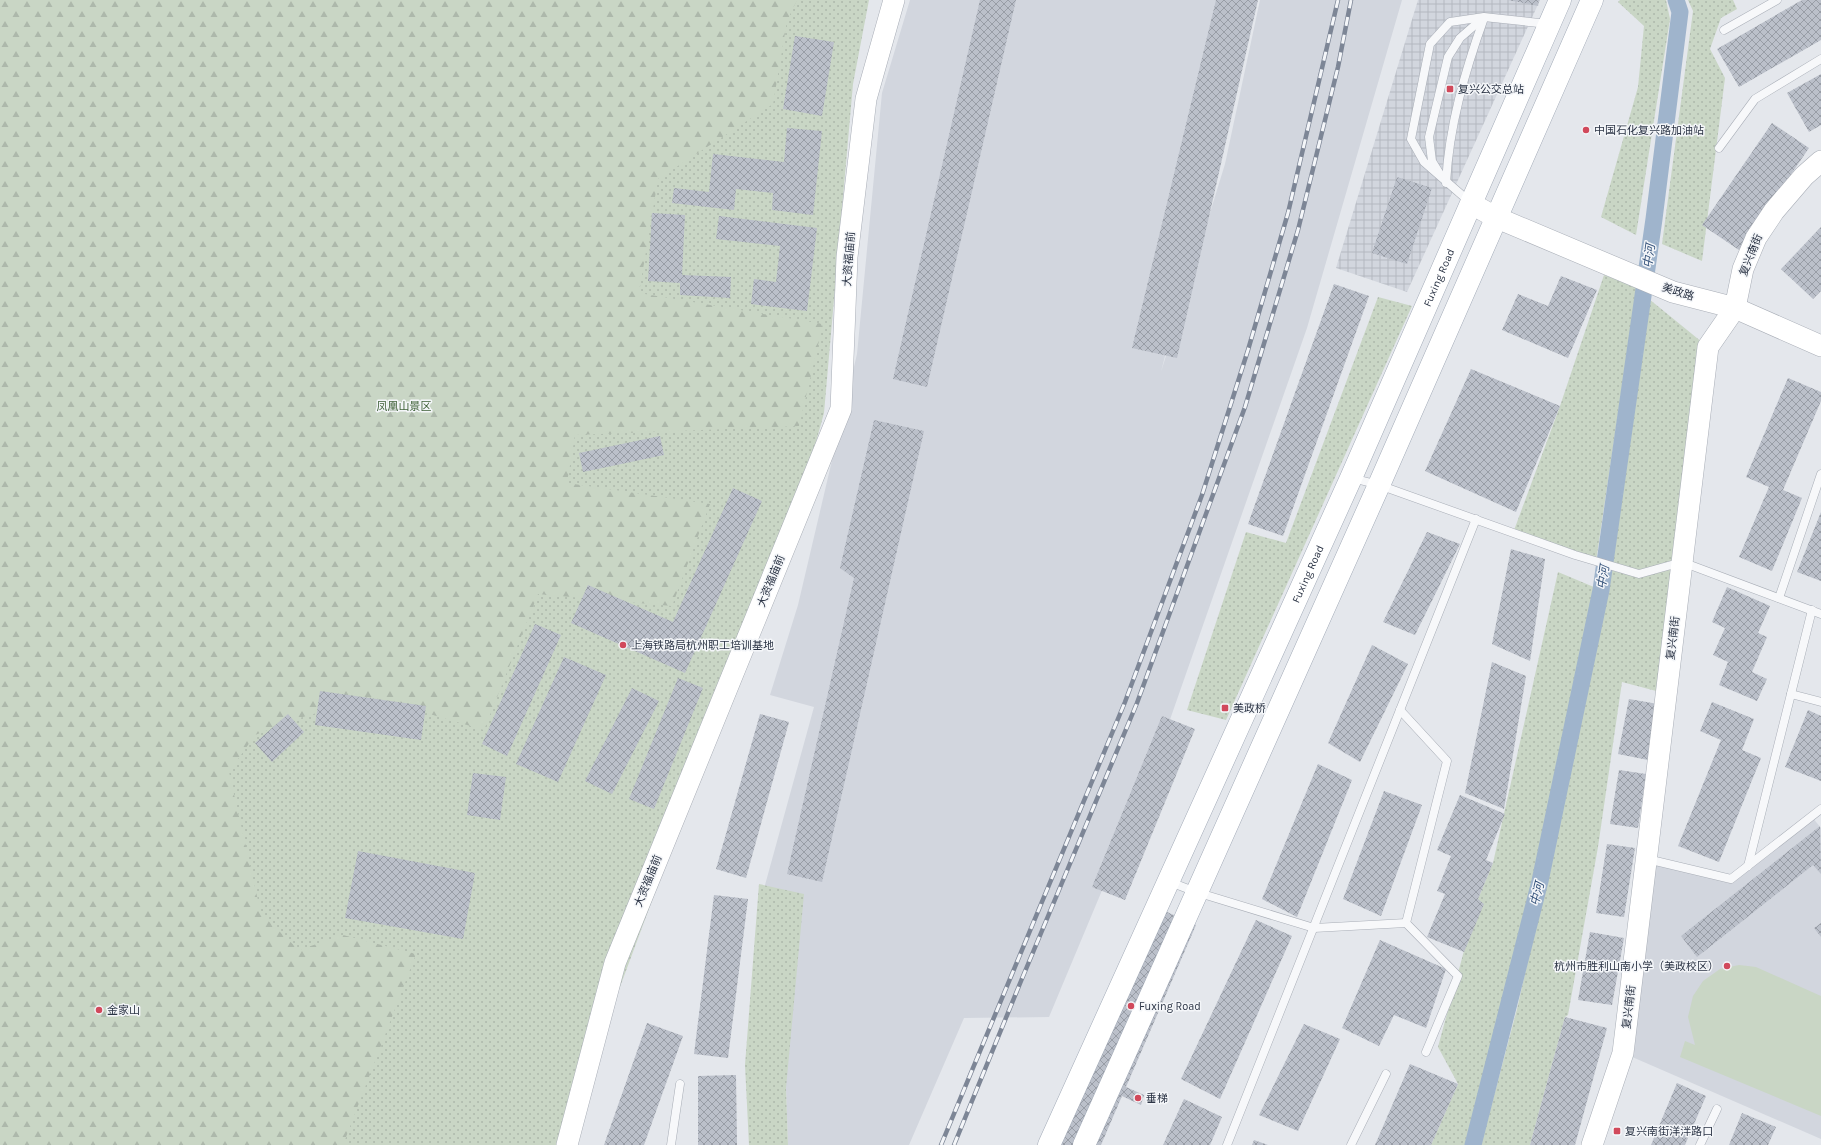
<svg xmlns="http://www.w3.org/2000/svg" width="1821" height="1145" viewBox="0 0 1821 1145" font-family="Karla,'Noto Sans SC',sans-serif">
  <defs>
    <pattern id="industrial-grid" width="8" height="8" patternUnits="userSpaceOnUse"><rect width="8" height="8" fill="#d2d6de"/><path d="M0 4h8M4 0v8" fill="none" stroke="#b4b8c0"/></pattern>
    <pattern id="grass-dots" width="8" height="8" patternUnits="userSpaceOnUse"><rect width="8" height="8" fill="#c9d6c5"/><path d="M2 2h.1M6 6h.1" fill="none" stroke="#adb8ab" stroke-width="1.8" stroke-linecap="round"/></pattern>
    <pattern id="forest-firs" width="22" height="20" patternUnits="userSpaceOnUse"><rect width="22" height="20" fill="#c9d6c5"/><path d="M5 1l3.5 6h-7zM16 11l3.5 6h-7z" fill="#adb8ab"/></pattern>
    <pattern id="building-cross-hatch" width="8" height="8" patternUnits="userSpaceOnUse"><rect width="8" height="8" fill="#bbc0ca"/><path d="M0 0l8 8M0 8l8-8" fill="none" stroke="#989da6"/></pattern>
  </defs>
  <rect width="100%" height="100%" fill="#e4e7ec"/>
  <!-- built -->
  <g fill="#d2d6de">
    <polygon points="910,0 1254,0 1161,372 1225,164 1260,0 1402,0 1307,328 1152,771 1049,1017 964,1018 909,1145 788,1145 786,1088 765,885 814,707 770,695 798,605 857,354 882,93"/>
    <polygon points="1812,817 1821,828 1821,1139 1623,1053 1647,859 1731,879"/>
  </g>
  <!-- industrial -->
  <polygon fill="url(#industrial-grid)" points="1418,0 1540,0 1407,292 1336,268"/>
  <!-- grass -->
  <g fill="url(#grass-dots)">
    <polygon points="0,0 869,0 853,84 824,413 799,504 607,1022 556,1145 0,1145"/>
    <polygon points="1620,0 1666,0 1670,19 1636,235 1601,217 1638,87 1644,26 1618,2"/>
    <polygon points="1688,0 1733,0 1737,9 1721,18 1710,49 1725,78 1702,261 1662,244 1693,11"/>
    <polygon points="1604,275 1637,287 1596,561 1513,533 1560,406"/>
    <polygon points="1378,297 1412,306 1226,720 1187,710 1246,532 1286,543"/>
    <polygon points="1649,299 1708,347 1660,692 1622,682 1598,847 1568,1015 1565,1017 1530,1145 1481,1145 1517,1009 1562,810 1610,578"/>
    <polygon points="1558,572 1601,590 1563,771 1511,996 1465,1145 1431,1145 1458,1084 1438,1047 1478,899 1493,863"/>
    <polygon points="759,884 804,894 786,1088 788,1145 749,1145 745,1065"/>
  </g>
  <!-- forest -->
  <polygon fill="url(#forest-firs)" points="0,0 797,0 787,21 773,104 658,179 639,293 823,324 799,426 575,435 567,483 710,504 672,606 538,594 484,730 372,697 296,719 255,735 229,772 261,914 299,950 343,935 416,954 343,1145 0,1145"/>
  <!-- garden -->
  <polygon fill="#c9d6c5" points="1739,965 1756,967 1821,996 1821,1116 1680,1057 1685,1041 1695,1045 1688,1017 1693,996 1703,981 1720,969"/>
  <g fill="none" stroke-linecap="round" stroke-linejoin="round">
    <!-- canal -->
    <polyline stroke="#9fb4cc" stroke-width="17" points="1473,1145 1540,881 1601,590 1654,219 1680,12 1676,0"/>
  </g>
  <!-- building -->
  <g fill="url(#building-cross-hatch)">
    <polygon points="980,0 1016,0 927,387 893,379"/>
    <polygon points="1216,0 1258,0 1177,358 1132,348"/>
    <polygon points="1508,0 1539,0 1538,6"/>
    <polygon points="1802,0 1821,0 1821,40 1739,87 1717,49"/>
    <polygon points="795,36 834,42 822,116 783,109"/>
    <polygon points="1821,74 1821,125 1809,132 1787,93"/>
    <polygon points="1772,123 1809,148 1739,250 1702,225"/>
    <polygon points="787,128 822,131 813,215 772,210 773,193 736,189 734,210 672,203 674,188 709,192 713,154 784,162"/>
    <polygon points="1397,177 1432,188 1407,264 1372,253"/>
    <polygon points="652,213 685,215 682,275 731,277 730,298 680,295 680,283 648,281"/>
    <polygon points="719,216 817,228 807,311 751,304 754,279 776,282 780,246 716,239"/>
    <polygon points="1821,227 1821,291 1813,299 1781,269"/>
    <polygon points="1561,276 1597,290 1568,358 1502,330 1518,294 1548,306"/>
    <polygon points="1334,284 1369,296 1283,536 1248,524"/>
    <polygon points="1471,369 1560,406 1516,512 1425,471"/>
    <polygon points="1788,378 1821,392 1821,401 1783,490 1802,498 1772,571 1739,557 1769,487 1746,477"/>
    <polygon points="874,420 924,431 822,882 787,874 854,578 840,568"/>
    <polygon points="660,436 664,455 583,472 579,453"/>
    <polygon points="733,488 762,501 685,673 571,623 588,585 673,622"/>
    <polygon points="1821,512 1821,581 1797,572"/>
    <polygon points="1427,532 1460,544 1415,635 1383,622"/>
    <polygon points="1511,549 1545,559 1530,661 1492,644"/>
    <polygon points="1727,587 1770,606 1758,633 1767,637 1752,672 1767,679 1757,701 1719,685 1728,662 1713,655 1725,628 1712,622"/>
    <polygon points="535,624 561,635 507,756 482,744"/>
    <polygon points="1372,645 1408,664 1360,762 1328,743"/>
    <polygon points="564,657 606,675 558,782 516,764"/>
    <polygon points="1492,662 1526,676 1504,809 1465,793"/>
    <polygon points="678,678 703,688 654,809 629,799"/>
    <polygon points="632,688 659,701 612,794 585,781"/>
    <polygon points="320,691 426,706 421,740 315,725"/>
    <polygon points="1629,699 1658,704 1648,760 1618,754"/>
    <polygon points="1712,702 1754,719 1742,750 1761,758 1719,862 1678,846 1721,740 1700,731"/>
    <polygon points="1808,710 1821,716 1821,781 1785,767"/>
    <polygon points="288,714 304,732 272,762 255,743"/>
    <polygon points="760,714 789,722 746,878 716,869"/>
    <polygon points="1162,716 1195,729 1125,900 1092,887"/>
    <polygon points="1318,764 1352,780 1297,917 1262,899"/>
    <polygon points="1619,770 1646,774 1638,828 1610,824"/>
    <polygon points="473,773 506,777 500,820 467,815"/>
    <polygon points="1384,791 1422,805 1381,916 1343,899"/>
    <polygon points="1460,795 1505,814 1486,860 1493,863 1478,899 1484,904 1464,952 1427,937 1445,894 1437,891 1451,856 1437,850"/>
    <polygon points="1820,826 1821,874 1813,865 1697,957 1681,936"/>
    <polygon points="1607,844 1635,848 1624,917 1596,913"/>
    <polygon points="358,851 475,873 463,939 345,918"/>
    <polygon points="714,895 748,899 728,1058 694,1054"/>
    <polygon points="1147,903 1196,925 1126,1087 1144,1095 1141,1105 1122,1096 1101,1145 1042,1145"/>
    <polygon points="1256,920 1292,936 1220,1099 1181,1079"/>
    <polygon points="1821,923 1821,937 1814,928"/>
    <polygon points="1590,932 1624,938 1612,1005 1578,1000"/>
    <polygon points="1380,940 1446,969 1426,1028 1394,1015 1379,1046 1342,1028"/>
    <polygon points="1565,1017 1607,1028 1575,1145 1530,1145"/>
    <polygon points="647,1023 683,1036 644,1145 604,1145"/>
    <polygon points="1304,1024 1340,1039 1298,1131 1259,1115"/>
    <polygon points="1410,1064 1458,1084 1431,1145 1375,1145"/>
    <polygon points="736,1075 737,1145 698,1145 698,1076"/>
    <polygon points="1677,1083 1706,1096 1685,1145 1651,1145"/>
    <polygon points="1184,1099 1222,1117 1210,1145 1163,1145"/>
    <polygon points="1742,1113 1776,1127 1768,1145 1729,1145"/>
    <polygon points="1254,1140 1268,1145 1252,1145"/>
  </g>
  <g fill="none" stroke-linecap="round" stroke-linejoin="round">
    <defs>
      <g id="lane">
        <polyline points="1724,30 1777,0"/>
        <polyline points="1719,148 1755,99 1821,59"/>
        <polyline points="1440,174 1432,161 1429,137 1448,57 1460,38 1483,18"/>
        <path d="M1446 183C1449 126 1465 71 1484 18"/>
        <polyline points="1471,203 1424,162 1411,139 1430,44 1450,22 1484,17 1548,24"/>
        <polyline points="1352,478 1379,485 1575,555 1639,574 1682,562 1821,614"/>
        <polyline points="1779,598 1821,474"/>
        <polyline points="1791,694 1821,702"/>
        <polyline points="1400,710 1447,761 1406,923 1458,976 1426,1052"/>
        <polyline points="1647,859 1731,879 1821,809"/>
        <polyline points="1748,866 1812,610"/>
        <polyline points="1170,882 1196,892 1314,928 1406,923"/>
        <polyline points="671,1145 680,1084"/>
        <polyline points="1227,1145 1476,519"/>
        <polyline points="1351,1145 1386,1074"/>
        <polyline points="1700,1145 1717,1109"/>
      </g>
      <g id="secondary">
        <polyline points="1472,204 1495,217 1673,292 1735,308 1821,346"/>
        <polyline points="567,1145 615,963 841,409 847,257 866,99 894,0"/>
        <polyline points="1592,1145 1623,1053 1708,347 1735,308 1743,269 1756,238 1774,211 1804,176 1821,161"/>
      </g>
      <g id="primary">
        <path id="s1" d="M1049 1145 1351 478 1560 0"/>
        <polyline points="1084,1145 1379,485 1592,0"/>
      </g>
    </defs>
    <!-- lane casing -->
    <use href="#lane" stroke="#a9aeb7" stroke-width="9"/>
    <!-- secondary casing -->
    <use href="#secondary" stroke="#a9aeb7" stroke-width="22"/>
    <!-- primary casing -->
    <use href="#primary" stroke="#a3abb8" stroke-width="23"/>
    <!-- lane -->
    <use href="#lane" stroke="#f7f8fa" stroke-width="8"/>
    <!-- secondary -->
    <use href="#secondary" stroke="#fff" stroke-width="21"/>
    <!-- primary -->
    <use href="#primary" stroke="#fff" stroke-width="22"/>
    <defs>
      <g id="rail">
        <polyline points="941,1145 1125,702 1202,495 1248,350 1288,213 1338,0"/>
        <polyline points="954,1145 1021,981 1137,703 1245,407 1298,230 1338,67 1351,0"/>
      </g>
    </defs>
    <!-- rail casing -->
    <use href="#rail" stroke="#7d8696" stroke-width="4.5"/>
    <!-- rail -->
    <use href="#rail" stroke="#f4f6f9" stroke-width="3" stroke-dasharray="9" stroke-linecap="butt"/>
  </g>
  <!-- markers -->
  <g fill="#d1495b" stroke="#f4f6f9" stroke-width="1.5">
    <rect x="1446" y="85" width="8" height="8" rx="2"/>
    <circle cx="1586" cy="130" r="4"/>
    <circle cx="623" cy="645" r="4"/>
    <rect x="1221" y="704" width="8" height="8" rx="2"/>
    <circle cx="1727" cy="966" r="4"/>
    <circle cx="1131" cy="1006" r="4"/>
    <circle cx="99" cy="1010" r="4"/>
    <circle cx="1138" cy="1098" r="4"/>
    <rect x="1613" y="1127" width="8" height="8" rx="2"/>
  </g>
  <g text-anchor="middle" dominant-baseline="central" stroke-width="3" stroke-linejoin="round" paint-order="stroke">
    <!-- poi labels -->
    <g font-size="11" fill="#2b3445" stroke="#f4f6f9" text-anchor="start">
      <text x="1458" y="89">复兴公交总站</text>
      <text x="1594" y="130">中国石化复兴路加油站</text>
      <text x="631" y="645">上海铁路局杭州职工培训基地</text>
      <text x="1233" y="708">美政桥</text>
      <text x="1719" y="966" text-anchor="end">杭州市胜利山南小学（美政校区）</text>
      <text x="1139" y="1006">Fuxing Road</text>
      <text x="107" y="1010">金家山</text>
      <text x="1146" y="1098">垂梯</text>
      <text x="1625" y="1131">复兴南街洋泮路口</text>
    </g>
    <!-- street labels -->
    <g font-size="11" fill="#2b3445" stroke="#f4f6f9">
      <text transform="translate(1751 255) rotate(-68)">复兴南街</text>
      <text transform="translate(849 259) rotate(-86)">大资福庙前</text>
      <text stroke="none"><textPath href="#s1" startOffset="951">Fuxing Road</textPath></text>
      <text transform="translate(1678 292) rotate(18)">美政路</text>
      <text stroke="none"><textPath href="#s1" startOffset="627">Fuxing Road</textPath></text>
      <text transform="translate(771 581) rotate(-68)">大资福庙前</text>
      <text transform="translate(1673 638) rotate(-83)">复兴南街</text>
      <text transform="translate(648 881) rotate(-68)">大资福庙前</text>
      <text transform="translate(1629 1007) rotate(-83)">复兴南街</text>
    </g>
    <!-- park labels -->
    <g font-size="11" fill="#3f6138" stroke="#f4f6f9">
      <text x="404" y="406">凤凰山景区</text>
    </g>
    <!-- water labels -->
    <g font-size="12" font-style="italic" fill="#34527a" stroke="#f4f6f9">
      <text transform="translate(1649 256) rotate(-82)">中河</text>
      <text transform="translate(1603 577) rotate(-81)">中河</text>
      <text transform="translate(1537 894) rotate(-76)">中河</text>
    </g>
  </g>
</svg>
